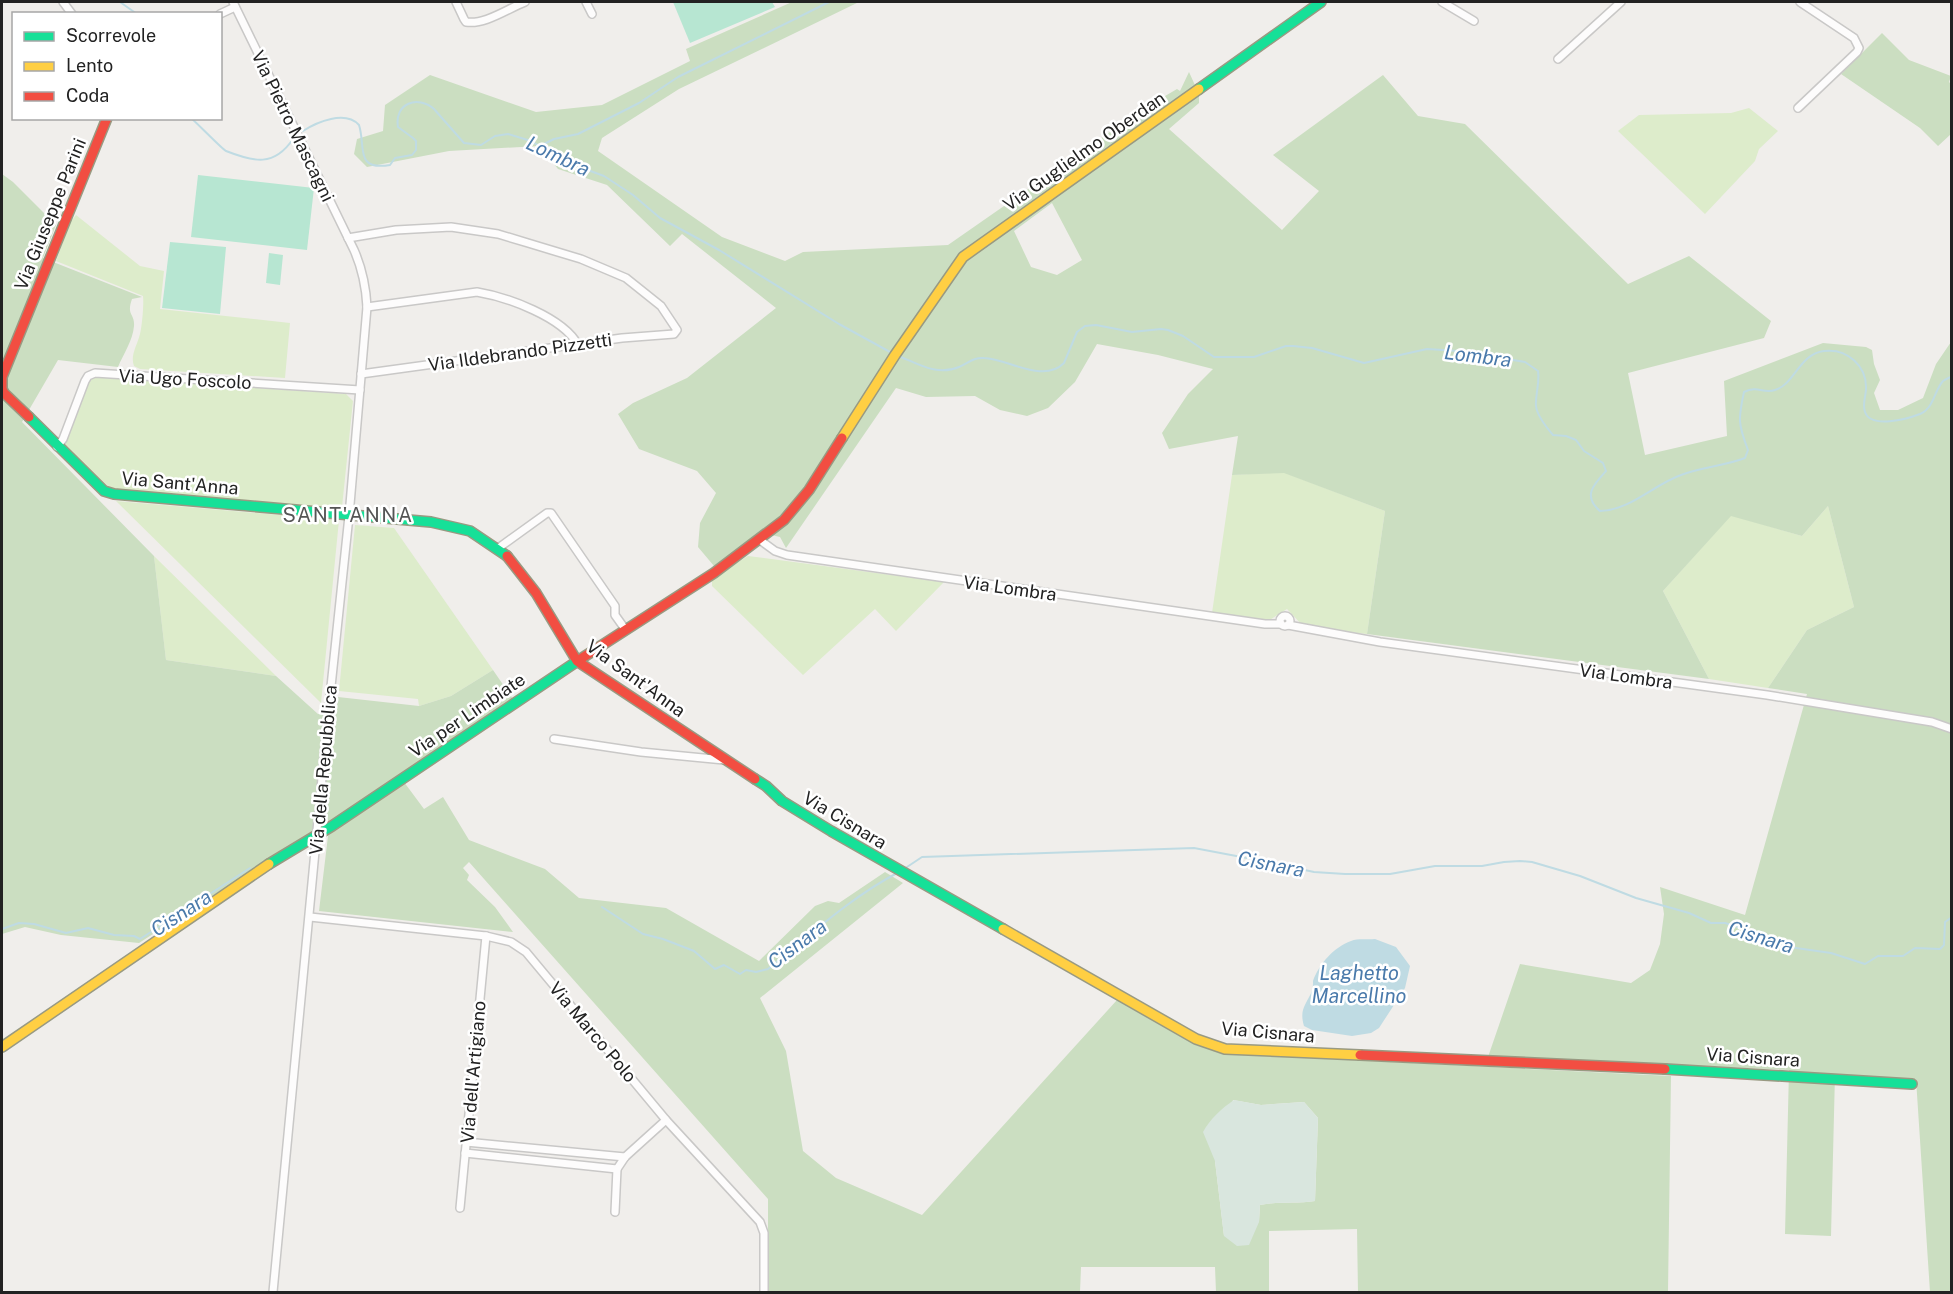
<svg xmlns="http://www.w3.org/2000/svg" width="1953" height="1294" viewBox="0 0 1953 1294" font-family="'Public Sans',sans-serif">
  <rect width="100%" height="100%" fill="#f0eeeb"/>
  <!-- grass -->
  <g fill="#ddeccb">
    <polygon points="1749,108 1778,131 1759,149 1755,161 1705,214 1618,131 1639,115 1731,113"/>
    <path d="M76 215 140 266 164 271 160 309 290 323 285 378 140 369 134 366C130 355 137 346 140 334 142 326 144 304 143 296L56 261 70 223Z"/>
    <polygon points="97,377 346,394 353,401 342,507 337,510 111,489 63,444 90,379"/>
    <polygon points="1283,472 1385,511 1367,634 1304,627 1287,609 1268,621 1212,613 1232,475"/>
    <polygon points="116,501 339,520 321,703"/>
    <polygon points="1828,506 1854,607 1807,630 1768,688 1709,679 1663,591 1731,515 1802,536"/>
    <polygon points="355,525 394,528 493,670 451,696 419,706 418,699 339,691"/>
    <polygon points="154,556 276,676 166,660"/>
    <polygon points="748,556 944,582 896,631 875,609 803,675 712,586 712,578"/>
  </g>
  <!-- forest -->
  <g fill="#cbdec1" fill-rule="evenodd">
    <path d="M792 2H859L679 89 602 138 598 151 722 237 785 261 803 252 948 245 1143 109 1177 89 1180 91 1189 72 1199 94V103L1169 129 1282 230 1319 191 1273 155 1383 75 1418 116 1465 124 1628 284 1689 256 1771 321 1764 338 1628 373 1645 455 1727 436 1724 381 1823 343 1866 347 1872 350 1874 364 1880 380 1874 393 1880 410H1898L1923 398 1936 364 1951 342V1292H1930L1916 1079 1835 1074 1831 1236 1785 1234 1789 1070 1488 1057 1520 964 1631 983 1650 970 1660 944 1664 914 1660 887 1745 915 1807 694 1768 688 1807 630 1854 607 1828 506 1802 536 1731 516 1663 591 1709 679 1367 634 1385 511 1284 473 1232 475 1238 436 1169 449 1162 433 1188 394 1213 369 1158 355 1097 344 1075 382 1048 408 1027 416 1000 410 975 396 926 397 896 388 786 548 780 537 763 533 714 566 698 547 700 523 716 493 697 471 639 449 618 414 633 403 687 378 776 308 682 234 670 246 607 185 558 169 539 146 449 151 367 167 354 154 357 139 383 131 385 105 430 75 536 112 602 105 690 61 686 49ZM1052 203 1082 260 1057 275 1031 267 1014 231Z"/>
    <polygon points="1882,33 1909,60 1951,76 1949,82 1951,84 1951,134 1938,146 1920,128 1841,74"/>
    <path d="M2 174 13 182 56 225 43 258 142 297 132 299C126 316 135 313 134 326 133 340 123 355 118 367L58 360 22 422 154 556 166 660 276 676 318 714H336L338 697 419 706 451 696 493 670 513 699 401 778 424 809 443 797 469 840 545 869 579 898 666 908 759 961 815 906 828 901 839 903 885 872 903 883 760 998 786 1051 803 1151 836 1178 922 1215 1117 1000 1196 1045 1228 1054 1671 1076 1668 1292H1358L1357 1229 1269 1231V1292H1216L1215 1267H1081L1080 1292H768V1199L469 862 463 868 469 875 467 880 495 907 513 932 319 911 328 836 310 833 139 943 61 935 25 927 2 934ZM1233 1100 1261 1105 1304 1102 1318 1118 1315 1201C1296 1204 1279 1201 1260 1205L1259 1222 1224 1236 1215 1161Z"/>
  </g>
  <!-- wetland -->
  <path fill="#d9e6de" d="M1234 1100 1261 1105 1304 1102 1318 1118 1315 1201C1296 1204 1279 1201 1260 1205L1259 1222 1249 1245 1237 1246 1224 1236 1215 1161 1203 1132C1210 1119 1222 1108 1234 1100Z"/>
  <!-- pitch -->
  <g fill="#b7e6d2">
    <polygon points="673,2 772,2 775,7 690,43"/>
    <polygon points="198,175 314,188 307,250 191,237"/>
    <polygon points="170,242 226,247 220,314 162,308"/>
    <polygon points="269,253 283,255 280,285 266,283"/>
  </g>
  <!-- water -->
  <path fill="#bfdbe3" d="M1375 939 1396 947 1410 966 1405 988 1379 1028 1371 1033 1352 1036 1312 1030 1304 1026C1299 1009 1306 1005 1312 991 1313 988 1313 984 1313 981 1319 964 1334 947 1351 941 1358 938 1368 940 1375 939Z"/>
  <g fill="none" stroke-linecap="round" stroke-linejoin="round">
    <!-- stream -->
    <g stroke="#bfdbe3" stroke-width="2">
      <polyline points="120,2 137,14"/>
      <path d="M191 118C197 123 223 150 226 151 254 162 274 167 293 139"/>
      <path d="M303 131C317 122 345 110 359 125 366 146 354 171 390 165L395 158 412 155 416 150V141L413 138 398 127C394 103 418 95 434 109L464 143 481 145 495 136 508 134 531 141 566 162 604 176 633 195 660 218 719 250 839 324 890 352"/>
      <polyline points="540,146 554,139 578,134 639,103 678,77 829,2"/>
      <path d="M901 357C920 365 938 376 959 367 968 363 974 357 984 358 1009 359 1043 384 1064 363L1077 332 1085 326 1096 325 1132 332 1161 329 1168 330 1183 336 1214 357H1254L1286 346H1293L1312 348 1364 363 1427 349 1459 351 1525 362 1538 371C1540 384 1535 395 1536 406 1537 416 1547 428 1553 435L1566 436 1576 440 1584 451 1603 463 1606 471C1594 484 1582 496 1600 511 1631 510 1653 485 1681 475 1702 467 1724 466 1745 458L1748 450C1738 424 1738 419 1744 392 1758 385 1763 394 1775 390 1795 384 1799 354 1824 351 1847 348 1867 366 1866 389 1866 396 1862 404 1865 412 1871 429 1907 419 1920 414 1934 408 1934 391 1943 381 1946 379 1949 378 1952 376"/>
      <polyline points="904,869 922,857 1194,848 1268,862 1314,872 1345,874 1390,874 1435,866 1482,866 1504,862 1520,861 1532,862 1580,876 1636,898 1689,913 1711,923 1725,923 1744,929 1760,938 1782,946 1831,953 1865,964 1878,956 1903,956 1915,948 1940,949 1944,945 1945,922 1952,917"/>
      <path d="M602 907 643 934 663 939 694 951 715 969 724 965 740 974 746 970 756 972 768 969C810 935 851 897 899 872"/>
      <polyline points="2,929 19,923 34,924 66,933 88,928 114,935 134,936 140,939 250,868"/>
    </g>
    <defs>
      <g id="street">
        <polyline points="63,2 72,14"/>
        <path d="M233 2 354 250C362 268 366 287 367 307L349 516 328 715 273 1292"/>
        <path d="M456 2 464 19 466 22C485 25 507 9 525 2"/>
        <polyline points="586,2 592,14"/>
        <polyline points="1442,2 1474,21"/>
        <polyline points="220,14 235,7"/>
        <polyline points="1558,59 1621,2"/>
        <polyline points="1798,108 1857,52 1859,48 1854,38 1800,2"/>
        <polyline points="348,238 396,230 451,227 498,234 528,243 581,259 626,278 661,306 677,330 674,334 622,338 361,374"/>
        <path d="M367 307 477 292C507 297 563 317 578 345"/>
        <polyline points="57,447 63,439 85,381 88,376 95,373 360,390"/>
        <polyline points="760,540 775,551 787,555 1265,624 1281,624"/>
        <polyline points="497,549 547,513 551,513 615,606 615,615 625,629"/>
        <circle cx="1285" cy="621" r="5"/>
        <polyline points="1288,625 1380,642 1767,695 1932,722 1952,729"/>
        <polyline points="554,739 641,752 724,760"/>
        <polyline points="310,917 486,936 511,942 526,952 666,1120 760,1222 764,1233 764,1292"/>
        <polyline points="466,1142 625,1157"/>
        <polyline points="465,1153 617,1169"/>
        <polyline points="460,1208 486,936"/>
        <polyline points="615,1212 617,1169 625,1157 666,1120"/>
      </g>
      <g id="fast">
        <polyline points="1199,89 1321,2"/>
        <polyline points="29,417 104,491 114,494 431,522 470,531 507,556"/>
        <polyline points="755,779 766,786 782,801 831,831 1003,929"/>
        <polyline points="269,864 332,826 579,660"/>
        <polyline points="1665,1069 1912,1084"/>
      </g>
      <g id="slow">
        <polyline points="842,438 895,355 963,257 1199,89"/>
        <polyline points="1003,929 1196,1039 1225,1049 1360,1055"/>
        <polyline points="2,1047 269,864"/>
      </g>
      <g id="jam">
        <polyline points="29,417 4,393 2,389 2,377 107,118"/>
        <polyline points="507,556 536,593 577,661 755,779"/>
        <polyline points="579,660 714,573 784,520 809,490 842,438"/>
        <polyline points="1360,1055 1665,1069"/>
      </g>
    </defs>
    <!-- street casing -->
    <use href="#street" stroke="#c9c8c7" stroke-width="10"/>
    <!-- fast casing -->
    <use href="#fast" stroke="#999a82" stroke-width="12"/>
    <!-- slow casing -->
    <use href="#slow" stroke="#999a82" stroke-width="12"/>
    <!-- jam casing -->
    <use href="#jam" stroke="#999a82" stroke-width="12"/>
    <!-- street -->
    <use href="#street" stroke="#fdfcfc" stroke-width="7"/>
    <!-- fast -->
    <use href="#fast" stroke="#16e098" stroke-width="9"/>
    <!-- slow -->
    <use href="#slow" stroke="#ffcf43" stroke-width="9"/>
    <!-- jam -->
    <use href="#jam" stroke="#f24e42" stroke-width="9"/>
  </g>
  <g text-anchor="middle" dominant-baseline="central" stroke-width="5" stroke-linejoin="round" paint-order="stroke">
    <!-- street labels -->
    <g font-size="18" fill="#222" stroke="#fff">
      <text transform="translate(293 126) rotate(64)">Via Pietro Mascagni</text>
      <text transform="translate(1084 151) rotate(-35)">Via Guglielmo Oberdan</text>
      <text transform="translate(50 214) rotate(-68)">Via Giuseppe Parini</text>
      <text transform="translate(520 352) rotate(-8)">Via Ildebrando Pizzetti</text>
      <text transform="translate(185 379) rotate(3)">Via Ugo Foscolo</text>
      <text transform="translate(180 483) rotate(5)">Via Sant'Anna</text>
      <text transform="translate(1010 588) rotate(8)">Via Lombra</text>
      <text transform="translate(1626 676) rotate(8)">Via Lombra</text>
      <text transform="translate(636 678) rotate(36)">Via Sant'Anna</text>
      <text transform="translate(467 715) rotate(-34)">Via per Limbiate</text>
      <text transform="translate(323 770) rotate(-85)">Via della Repubblica</text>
      <text transform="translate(845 820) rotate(31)">Via Cisnara</text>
      <text transform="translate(593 1032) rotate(50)">Via Marco Polo</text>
      <text transform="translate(1268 1032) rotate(5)">Via Cisnara</text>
      <text transform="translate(1753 1057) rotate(4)">Via Cisnara</text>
      <text transform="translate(473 1072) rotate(-85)">Via dell'Artigiano</text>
    </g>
    <!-- water labels -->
    <g font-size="20" font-style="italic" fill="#4a7aab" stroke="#fff">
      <text transform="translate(558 156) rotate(25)">Lombra</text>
      <text transform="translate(1478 356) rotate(7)">Lombra</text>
      <text transform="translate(1271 864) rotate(11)">Cisnara</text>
      <text transform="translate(181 913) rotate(-33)">Cisnara</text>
      <text transform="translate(1761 937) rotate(17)">Cisnara</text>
      <text transform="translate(797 944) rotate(-37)">Cisnara</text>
      <text x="1359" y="973">Laghetto<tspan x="1359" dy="23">Marcellino</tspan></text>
    </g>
    <!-- neighbourhood labels -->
    <g font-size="20" letter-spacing="1.5" fill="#555" stroke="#fff">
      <text x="348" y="515">SANT'ANNA</text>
    </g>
  </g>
  <!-- border -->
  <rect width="1953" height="1294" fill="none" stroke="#222222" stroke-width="6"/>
  <!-- legend -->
  <rect x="12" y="12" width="210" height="108" fill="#ffffff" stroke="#a7a7a7" stroke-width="1.5"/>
  <rect x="24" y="32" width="30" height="9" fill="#16e098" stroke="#a7a7a7" stroke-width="1.5"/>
  <text x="66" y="42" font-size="18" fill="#222222">Scorrevole</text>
  <rect x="24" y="62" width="30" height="9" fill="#ffcf43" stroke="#a7a7a7" stroke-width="1.5"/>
  <text x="66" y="72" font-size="18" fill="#222222">Lento</text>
  <rect x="24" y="92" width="30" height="9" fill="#f24e42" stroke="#a7a7a7" stroke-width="1.5"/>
  <text x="66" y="102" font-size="18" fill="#222222">Coda</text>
</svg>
